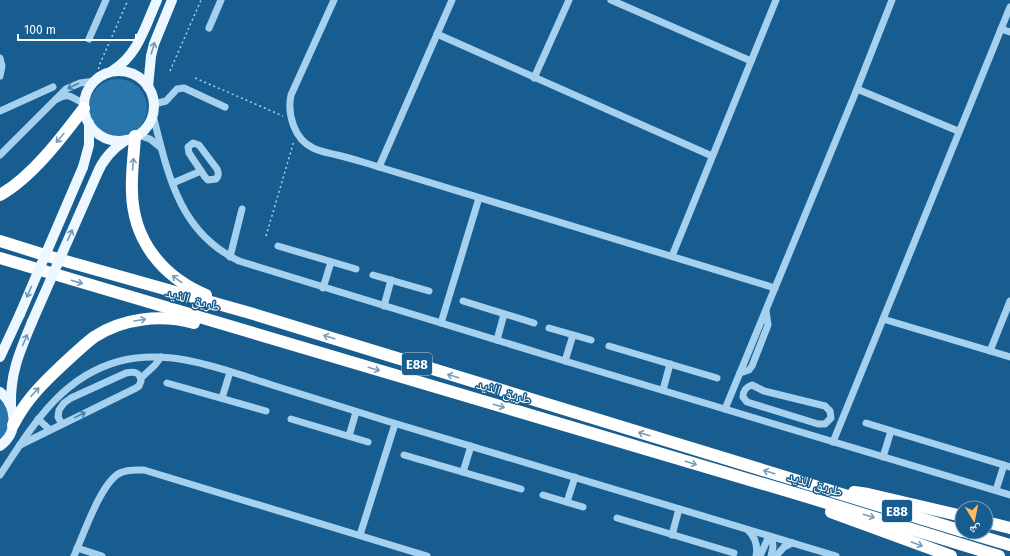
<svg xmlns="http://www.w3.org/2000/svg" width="1010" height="556" viewBox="0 0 1010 556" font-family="'Fira Sans','Noto Naskh Arabic',sans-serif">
  <rect width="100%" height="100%" fill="#185d8f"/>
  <!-- green -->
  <g fill="#2876ab">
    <circle cx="118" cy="108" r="29"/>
    <path d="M0 400C15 418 9 425 0 443Z"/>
  </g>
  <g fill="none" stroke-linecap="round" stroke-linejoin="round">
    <!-- path -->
    <g stroke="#a5d1ef" stroke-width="1.5" stroke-dasharray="2 3" stroke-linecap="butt">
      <polyline points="170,71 201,0"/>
      <polyline points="98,74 99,66 128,0"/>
      <polyline points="195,78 283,116"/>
      <polyline points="266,236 294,141"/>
    </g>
    <!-- minor -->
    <g stroke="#a5d1ef" stroke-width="7">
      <path d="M334 0 291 95C287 114 294 139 313 148 321 152 329 153 337 155 351 158 365 163 379 167L775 288"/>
      <polyline points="611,0 751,61"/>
      <polyline points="209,28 221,0"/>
      <polyline points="1001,29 1010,32"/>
      <polyline points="437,34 712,156"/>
      <polyline points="89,39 106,0"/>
      <polyline points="0,58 2,66 0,76"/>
      <polyline points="534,78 569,0"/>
      <polyline points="857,89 958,131"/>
      <path d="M57 99C70 91 73 100 84 103"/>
      <polyline points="154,104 166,101 177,89 184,88 225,107"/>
      <polyline points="0,111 53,87"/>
      <path d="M153 115C168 175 179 232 239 261L565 361 1010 495"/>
      <polyline points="138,135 150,139 160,147"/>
      <path d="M193 143 199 145 217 169C219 173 219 176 216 179L208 180 205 177 189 153 188 147Z"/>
      <polyline points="0,155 66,89 80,83 95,81"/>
      <polyline points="379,167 452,0"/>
      <polyline points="173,183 201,171"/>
      <polyline points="278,246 356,269"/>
      <polyline points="672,256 776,0"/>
      <polyline points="230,257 242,209"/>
      <polyline points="373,275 429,291"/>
      <polyline points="323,288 331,262"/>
      <polyline points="463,301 534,323"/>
      <polyline points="384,306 391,280"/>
      <polyline points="883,319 1010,357"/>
      <polyline points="441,323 479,198"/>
      <polyline points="549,328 591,340"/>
      <polyline points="497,340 504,314"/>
      <polyline points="609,346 717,378"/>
      <polyline points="990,351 1010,301"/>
      <polyline points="565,361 573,335"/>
      <polyline points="740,373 749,370 752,366 768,325 766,311"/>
      <polyline points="141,378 155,365 161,357"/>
      <polyline points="167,383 266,411"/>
      <path d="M752 385 764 391 825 406 830 411 831 418 825 424H818L747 402 743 397C743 390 746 387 752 385Z"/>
      <polyline points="663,390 670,364"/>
      <polyline points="222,398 230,372"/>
      <polyline points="725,409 857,89 892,0"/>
      <polyline points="38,419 50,430"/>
      <polyline points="291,419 368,442"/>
      <polyline points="866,423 1010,467"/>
      <polyline points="349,436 356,412"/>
      <polyline points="833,442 1010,7"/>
      <path d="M20 445 136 388 139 386 141 381C140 372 134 371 126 373L71 398 64 403 59 410 58 417 62 424"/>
      <polyline points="404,455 521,489"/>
      <polyline points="883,457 891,431"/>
      <polyline points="463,472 471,446"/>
      <path d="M0 475C32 427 60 377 120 361 172 348 224 370 272 385 310 397 348 409 387 421 536 466 686 511 836 556"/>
      <polyline points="996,490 1004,465"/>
      <polyline points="543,495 583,507"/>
      <polyline points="567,502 575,477"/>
      <polyline points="617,518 734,553"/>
      <path d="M748 530C755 537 758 546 756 556"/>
      <polyline points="360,535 395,424"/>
      <polyline points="672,535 679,509"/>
      <polyline points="77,548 102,556"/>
      <path d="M74 556C83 536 101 482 120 473 128 469 136 470 144 470L427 556"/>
      <polyline points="760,556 769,536"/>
      <polyline points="771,556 773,547 772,537"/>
      <polyline points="776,556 784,547 792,543"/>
    </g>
    <!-- major -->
    <g stroke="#edf7ff" stroke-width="10">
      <path d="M112 71C138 55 145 27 157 0"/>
      <circle cx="119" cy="106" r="35"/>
      <polyline points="148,87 151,56 154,44 172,0"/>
      <polyline points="83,167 89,145 89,123"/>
      <path d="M97 174C103 159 112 149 126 140"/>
      <polyline points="0,357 20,314"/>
      <path d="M0 392C17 406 19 432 0 446"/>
      <path d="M11 405C10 373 20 351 32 322"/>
    </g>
    <!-- highway -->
    <g stroke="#fff" stroke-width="12">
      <path d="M135 136C134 155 131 173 132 192 133 241 163 277 206 295"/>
      <path d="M0 195C32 177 62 137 84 108"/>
      <polyline points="0,241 51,257 250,313 962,531"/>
      <polyline points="0,258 804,496 999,556"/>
      <path d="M13 425C25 402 39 387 57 370 69 359 81 347 94 337 123 318 161 314 194 323"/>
      <polyline points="854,492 868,494 962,516"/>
      <polyline points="831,512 951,556"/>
      <polyline points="986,522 1010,528"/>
      <polyline points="966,532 1010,545"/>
    </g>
    <!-- major-bridge -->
    <g stroke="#edf7ff" stroke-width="10">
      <polyline points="20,314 83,167"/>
      <polyline points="32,322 97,174"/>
    </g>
  </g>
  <!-- one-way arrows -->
  <defs><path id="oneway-shaft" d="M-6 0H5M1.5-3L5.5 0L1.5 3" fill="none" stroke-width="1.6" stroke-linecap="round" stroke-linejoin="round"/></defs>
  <g stroke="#6d9bbc">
    <use href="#oneway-shaft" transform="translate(153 48) rotate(-73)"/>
    <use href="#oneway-shaft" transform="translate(70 235) rotate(-66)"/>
    <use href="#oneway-shaft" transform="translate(29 292) rotate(113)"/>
    <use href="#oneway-shaft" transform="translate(25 340) rotate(-67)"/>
  </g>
  <g stroke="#4280ac">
    <use href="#oneway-shaft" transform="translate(73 86) rotate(154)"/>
    <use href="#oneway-shaft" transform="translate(80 415) rotate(-26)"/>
  </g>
  <g stroke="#749ebc">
    <use href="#oneway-shaft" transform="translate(60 138) rotate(131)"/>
    <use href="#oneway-shaft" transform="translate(133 164) rotate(-85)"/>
    <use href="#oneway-shaft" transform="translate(177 279) rotate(-144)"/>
    <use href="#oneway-shaft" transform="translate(77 282) rotate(16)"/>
    <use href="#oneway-shaft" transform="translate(140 320) rotate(-9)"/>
    <use href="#oneway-shaft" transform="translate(329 337) rotate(-163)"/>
    <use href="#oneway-shaft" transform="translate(374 369) rotate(17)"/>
    <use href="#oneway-shaft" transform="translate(453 376) rotate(-163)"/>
    <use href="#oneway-shaft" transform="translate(35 392) rotate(-47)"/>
    <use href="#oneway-shaft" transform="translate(499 406) rotate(17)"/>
    <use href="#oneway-shaft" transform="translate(644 434) rotate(-163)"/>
    <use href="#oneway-shaft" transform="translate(691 463) rotate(17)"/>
    <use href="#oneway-shaft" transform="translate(769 472) rotate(-163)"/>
    <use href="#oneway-shaft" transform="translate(869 516) rotate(17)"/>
    <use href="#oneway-shaft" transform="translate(917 544) rotate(20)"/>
  </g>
  <g text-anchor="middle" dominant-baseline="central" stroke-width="3" stroke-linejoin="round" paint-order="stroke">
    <!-- shield labels -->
    <g fill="#185d8f" stroke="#bacedd" stroke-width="1">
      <rect x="402" y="353" width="30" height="22" rx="3"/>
      <rect x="882" y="500" width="30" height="22" rx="3"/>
    </g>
    <g font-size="13" font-weight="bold" fill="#fff">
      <text x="417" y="364">E88</text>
      <text x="897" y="511">E88</text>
    </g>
    <!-- street labels -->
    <g font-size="14" fill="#fff" stroke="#185d8f">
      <text transform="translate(193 300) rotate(16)">طريق الذيد</text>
      <text transform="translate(504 392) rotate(17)">طريق الذيد</text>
      <text transform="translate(815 484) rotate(17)">طريق الذيد</text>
    </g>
  </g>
  <!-- north arrow -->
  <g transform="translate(974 520) rotate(170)"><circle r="19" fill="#185d8f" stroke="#749ebc"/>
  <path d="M0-3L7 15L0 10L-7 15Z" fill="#ffbc63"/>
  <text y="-6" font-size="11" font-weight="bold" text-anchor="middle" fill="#ffffff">ش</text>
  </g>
  <!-- scale -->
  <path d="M18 34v6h118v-6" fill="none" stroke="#ffffff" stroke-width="2"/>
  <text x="24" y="34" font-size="12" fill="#ffffff" stroke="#185d8f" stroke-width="3" paint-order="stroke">100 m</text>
</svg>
